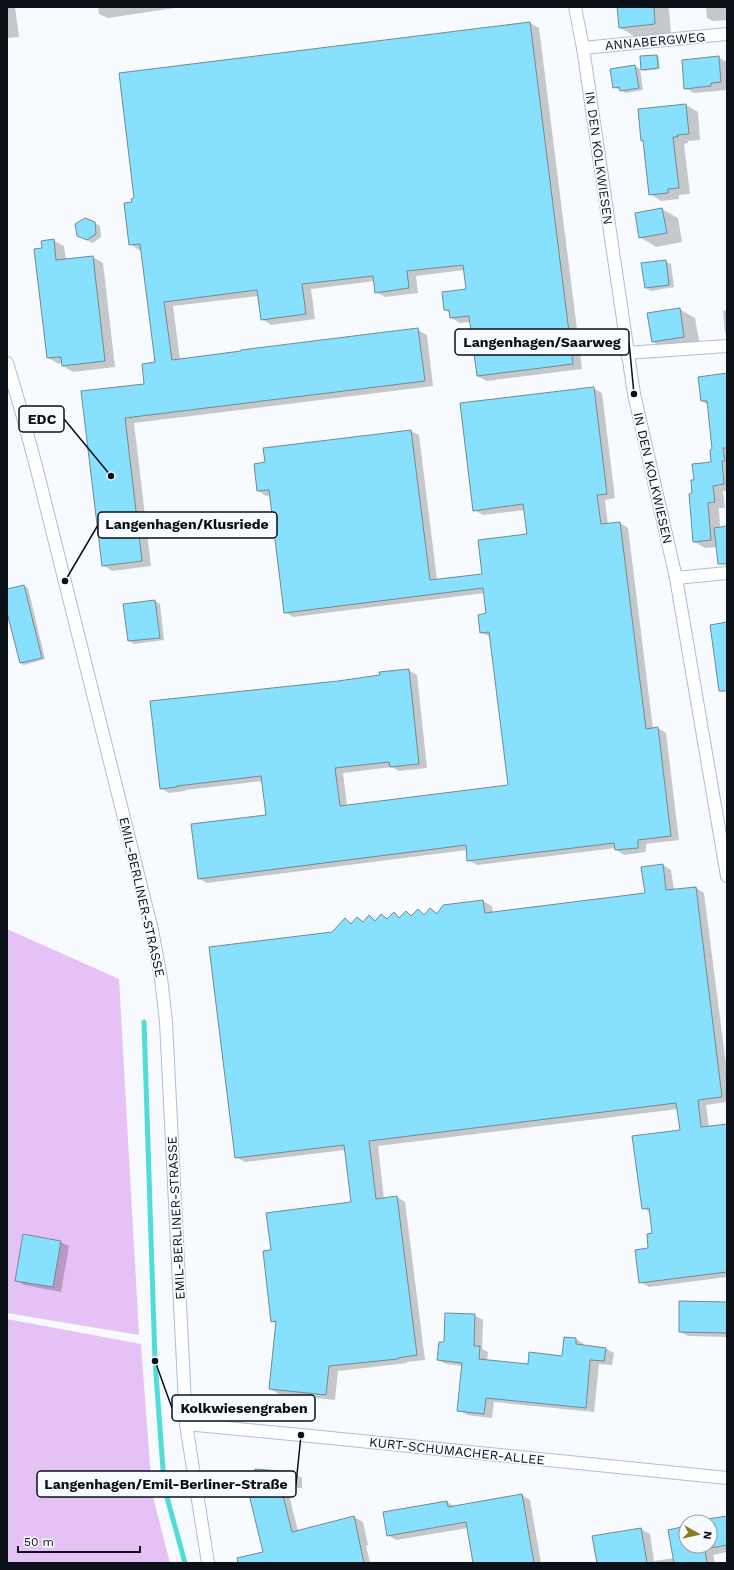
<svg xmlns="http://www.w3.org/2000/svg" width="734" height="1570" viewBox="0 0 734 1570" font-family="'Work Sans',sans-serif">
  <rect width="100%" height="100%" fill="#f7fafe"/>
  <!-- green -->
  <g fill="#e5c1f6">
    <polygon points="7,929 119,979 139,1335 7,1313"/>
    <polygon points="7,1319 141,1344 152,1493 170,1563 7,1563"/>
  </g>
  <!-- shadow -->
  <g fill="#0003">
    <polygon points="7,7 15,7 19,37 7,38"/>
    <polygon points="98,7 181,7 108,18 99,14"/>
    <polygon points="618,7 666,7 669,9 671,33 636,37 620,28"/>
    <polygon points="706,7 727,7 727,20 713,21 707,18"/>
    <polygon points="530,23 539,28 582,369 487,381 477,376 471,322 460,323 451,318 450,313 445,310 467,290 464,270 416,276 418,293 385,297 376,292 375,281 311,289 315,319 271,325 262,319 259,296 173,306 180,360 418,330 427,335 433,386 134,423 151,566 112,571 103,565 82,392 145,385 156,363 142,250 139,250 130,244 133,203"/>
    <polygon points="657,56 659,57 660,69 644,71 642,69"/>
    <polygon points="718,57 727,62 727,90 694,93 685,88"/>
    <polygon points="635,66 640,69 643,90 626,93 614,87"/>
    <polygon points="686,105 698,112 700,140 688,141 688,143 684,144 690,194 679,195 679,199 661,201 650,194 644,141 642,140 639,110"/>
    <polygon points="662,209 678,218 682,242 656,247 640,237"/>
    <polygon points="95,223 100,226 101,237 93,243 83,238"/>
    <polygon points="53,240 64,246 66,260 93,257 103,263 115,367 73,372 63,366 62,363 59,364 48,358 43,249"/>
    <polygon points="665,261 671,264 674,287 651,291 646,288"/>
    <polygon points="679,309 695,318 700,346 669,351 653,342"/>
    <polygon points="727,310 727,334 725,333 723,311"/>
    <polygon points="727,374 727,491 723,491 725,508 719,508 720,528 727,527 727,556 717,547 705,548 694,542 693,494 695,481 712,463 713,450 708,405 702,401"/>
    <polygon points="593,388 602,393 615,498 605,500 608,525 620,523 628,528 653,729 658,728 666,733 679,840 646,844 646,852 624,855 616,850 616,848 477,865 468,860 467,850 207,883 198,878 267,816 263,781 185,790 185,791 169,793 160,788 381,676 408,670 417,675 427,768 399,771 392,767 343,773 347,806 509,786 491,637 481,633 488,614 485,593 293,617 285,612 270,495 266,496 258,491 411,431 419,435 437,580 483,574 528,535 525,510 483,515 474,510"/>
    <polygon points="24,586 28,588 45,659 24,665 20,663 7,609 7,590"/>
    <polygon points="155,601 160,604 164,640 134,644 129,641"/>
    <polygon points="663,865 671,870 674,890 696,888 704,893 727,1072 727,1102 706,1105 709,1127 727,1125 727,1277 649,1287 640,1282 653,1234 651,1213 643,1208 681,1131 678,1109 378,1146 384,1199 397,1197 405,1202 425,1360 407,1362 407,1363 338,1371 335,1400 279,1394 270,1389 277,1324 272,1321 272,1251 352,1203 345,1150 245,1162 236,1157 333,933 345,920 352,924 357,918 364,922 369,917 376,921 381,915 389,919 394,914 401,918 406,912 413,916 418,911 425,915 430,909 439,914 483,901 492,906 493,913 646,894"/>
    <polygon points="60,1242 69,1246 61,1292 24,1285 16,1280"/>
    <polygon points="727,1303 727,1337 688,1336 680,1332"/>
    <polygon points="474,1315 483,1320 482,1349 488,1352 487,1361 529,1365 563,1357 576,1339 584,1344 584,1346 605,1348 614,1353 612,1365 599,1364 594,1412 494,1402 492,1418 467,1415 459,1410 463,1366 446,1364 438,1360 445,1344"/>
    <polygon points="256,1470 294,1473 302,1478 302,1488 287,1487 298,1531 354,1517 363,1522 368,1545 366,1546 370,1563 251,1563 264,1552 256,1477"/>
    <polygon points="522,1495 530,1500 541,1563 474,1563 468,1528 396,1540 388,1535 447,1502 456,1507"/>
    <polygon points="727,1517 727,1552 713,1555 715,1563 598,1563 641,1529 650,1534 654,1561 674,1558 686,1527 686,1546 710,1546 709,1522"/>
  </g>
  <g fill="none" stroke-linecap="round" stroke-linejoin="round">
    <!-- stream -->
    <polyline stroke="#50ddd7" stroke-width="5" points="144,1022 155,1361 163,1469 165,1490 185,1563"/>
  </g>
  <!-- building -->
  <g fill="#86e0fe" stroke="#738a93">
    <polygon points="617,7 654,7 655,24 619,28"/>
    <polygon points="530,22 573,364 477,376 469,316 450,318 449,310 444,310 442,292 466,289 463,265 407,271 409,288 375,293 373,276 302,284 306,314 261,320 257,290 164,302 172,360 241,351 241,350 418,328 425,381 125,418 142,561 102,566 81,391 144,384 142,364 155,362 140,244 129,245 124,203 132,202 131,199 134,198 119,73"/>
    <polygon points="657,55 658,68 641,70 640,56"/>
    <polygon points="719,56 721,82 711,83 711,86 684,89 682,60"/>
    <polygon points="635,65 639,88 620,91 619,87 613,88 610,69"/>
    <polygon points="686,104 689,134 677,135 678,137 673,137 679,188 668,189 668,193 649,195 643,140 641,141 638,109"/>
    <polygon points="662,208 667,233 639,238 635,213"/>
    <polygon points="85,218 95,222 96,234 87,240 77,236 75,224"/>
    <polygon points="54,239 56,260 93,256 105,361 62,366 61,357 47,358 34,249 42,248 41,241"/>
    <polygon points="666,260 669,285 645,288 641,263"/>
    <polygon points="680,308 684,337 652,342 647,313"/>
    <polygon points="727,373 727,448 723,448 725,461 722,461 724,484 713,486 715,502 708,503 711,540 693,542 689,494 692,493 691,480 694,480 692,464 711,462 710,450 712,449 707,401 701,401 698,377"/>
    <polygon points="594,387 607,494 597,495 601,524 620,522 646,729 658,727 671,836 638,840 638,848 615,850 614,843 467,861 466,845 198,879 191,824 266,815 261,776 177,786 177,787 160,789 150,701 338,681 380,675 379,672 409,669 419,764 390,767 389,762 335,768 340,806 508,785 489,632 480,633 478,615 486,613 483,588 284,613 269,490 257,491 254,464 265,462 263,448 411,430 430,580 482,574 478,540 527,534 523,504 473,511 460,403"/>
    <polygon points="727,526 727,564 718,564 714,528"/>
    <polygon points="24,585 42,658 20,663 7,613 7,589"/>
    <polygon points="155,600 160,638 128,641 123,604"/>
    <polygon points="727,622 727,691 719,691 710,625"/>
    <polygon points="663,864 666,890 696,887 722,1097 698,1100 701,1127 727,1124 727,1272 639,1283 635,1250 648,1248 647,1234 652,1233 649,1208 642,1209 632,1136 680,1130 676,1103 369,1141 376,1199 397,1196 417,1355 398,1358 398,1359 329,1366 326,1395 269,1389 276,1321 271,1322 263,1251 271,1250 266,1213 351,1202 344,1145 235,1158 209,947 332,932 345,918 351,924 357,917 363,922 369,915 375,921 381,914 387,919 394,912 399,918 406,911 411,916 418,909 424,915 430,908 437,914 443,905 483,900 485,913 645,893 641,867"/>
    <polygon points="23,1234 61,1241 53,1287 15,1281"/>
    <polygon points="679,1301 727,1302 727,1333 679,1332"/>
    <polygon points="445,1313 475,1314 474,1346 480,1346 479,1359 528,1364 529,1352 562,1356 564,1337 576,1338 576,1344 606,1348 604,1361 590,1360 586,1408 486,1398 484,1414 457,1411 462,1363 437,1360 439,1342 444,1342"/>
    <polygon points="255,1469 294,1472 293,1484 280,1483 292,1532 354,1516 364,1563 238,1563 237,1558 263,1552 245,1478 255,1476"/>
    <polygon points="522,1494 534,1563 473,1563 466,1522 387,1536 383,1512 447,1501 448,1507"/>
    <polygon points="727,1516 727,1545 705,1549 707,1563 674,1563 668,1530 686,1526 686,1546 710,1546 710,1522 708,1522 708,1519"/>
    <polygon points="641,1528 647,1563 597,1563 592,1536"/>
  </g>
  <g fill="none" stroke-linecap="round" stroke-linejoin="round">
    <defs>
      <g id="minor">
        <polyline points="575,7 583,48 634,394 676,578 727,876"/>
        <polyline points="583,48 727,34"/>
        <polyline points="627,353 727,346"/>
        <polyline points="7,363 21,410 37,470 152,930 161,978 166,1022 186,1424 208,1563"/>
        <polyline points="676,578 727,573"/>
        <polyline points="186,1424 301,1435 727,1478"/>
      </g>
    </defs>
    <!-- minor casing -->
    <use href="#minor" stroke="#afbed0" stroke-width="14"/>
    <!-- minor -->
    <use href="#minor" stroke="#fff" stroke-width="12"/>
  </g>
  <g text-anchor="middle" dominant-baseline="central" stroke-width="3.5" stroke-linejoin="round" paint-order="stroke">
    <!-- street labels -->
    <g font-size="13" fill="#0b1016" stroke="#f7fafe">
      <text transform="translate(655 41) rotate(-5)">ANNABERGWEG</text>
      <text transform="translate(599 158) rotate(82)">IN DEN KOLKWIESEN</text>
      <text transform="translate(653 478) rotate(77)">IN DEN KOLKWIESEN</text>
      <text transform="translate(142 897) rotate(77)">EMIL-BERLINER-STRASSE</text>
      <text transform="translate(176 1218) rotate(-93)">EMIL-BERLINER-STRASSE</text>
      <text transform="translate(457 1451) rotate(6)">KURT-SCHUMACHER-ALLEE</text>
    </g>
  </g>
  <!-- callouts -->
  <path fill="none" stroke="#0b1016" stroke-width="1.5" d="M634 394L629 342M111 476L64 419M65 581L98 525M155 1361L172 1408M301 1435L296 1484"/>
  <g fill="#0b1016" stroke="#f7fafe" stroke-width="1.5">
    <circle cx="634" cy="394" r="4"/>
    <circle cx="111" cy="476" r="4"/>
    <circle cx="65" cy="581" r="4"/>
    <circle cx="155" cy="1361" r="4"/>
    <circle cx="301" cy="1435" r="4"/>
  </g>
  <g fill="#f7fafe" stroke="#0b1016" stroke-width="1.5">
    <rect x="455" y="329" width="174" height="26" rx="4"/>
    <rect x="19" y="406" width="45" height="26" rx="4"/>
    <rect x="98" y="512" width="179" height="26" rx="4"/>
    <rect x="172" y="1395" width="143" height="26" rx="4"/>
    <rect x="37" y="1471" width="259" height="26" rx="4"/>
  </g>
  <g font-size="14" text-anchor="middle" font-weight="bold" fill="#0b1016">
    <text x="542" y="347">Langenhagen/Saarweg</text>
    <text x="42" y="424">EDC</text>
    <text x="187" y="529">Langenhagen/Klusriede</text>
    <text x="244" y="1413">Kolkwiesengraben</text>
    <text x="166" y="1489">Langenhagen/Emil-Berliner-Straße</text>
  </g>
  <!-- border -->
  <rect width="734" height="1570" fill="none" stroke="#0b1016" stroke-width="16"/>
  <!-- north arrow -->
  <g transform="translate(698 1534) rotate(98)"><circle r="19" fill="#f7fafe" stroke="#999ca1"/>
  <path d="M0-3L7 15L0 10L-7 15Z" fill="#8b7b20"/>
  <text y="-6" font-size="11" font-weight="bold" text-anchor="middle" fill="#0b1016">N</text>
  </g>
  <!-- scale -->
  <path d="M18 1546v6h122v-6" fill="none" stroke="#0b1016" stroke-width="2"/>
  <text x="24" y="1546" font-size="12" fill="#0b1016" stroke="#f7fafe" stroke-width="3" paint-order="stroke">50 m</text>
</svg>
